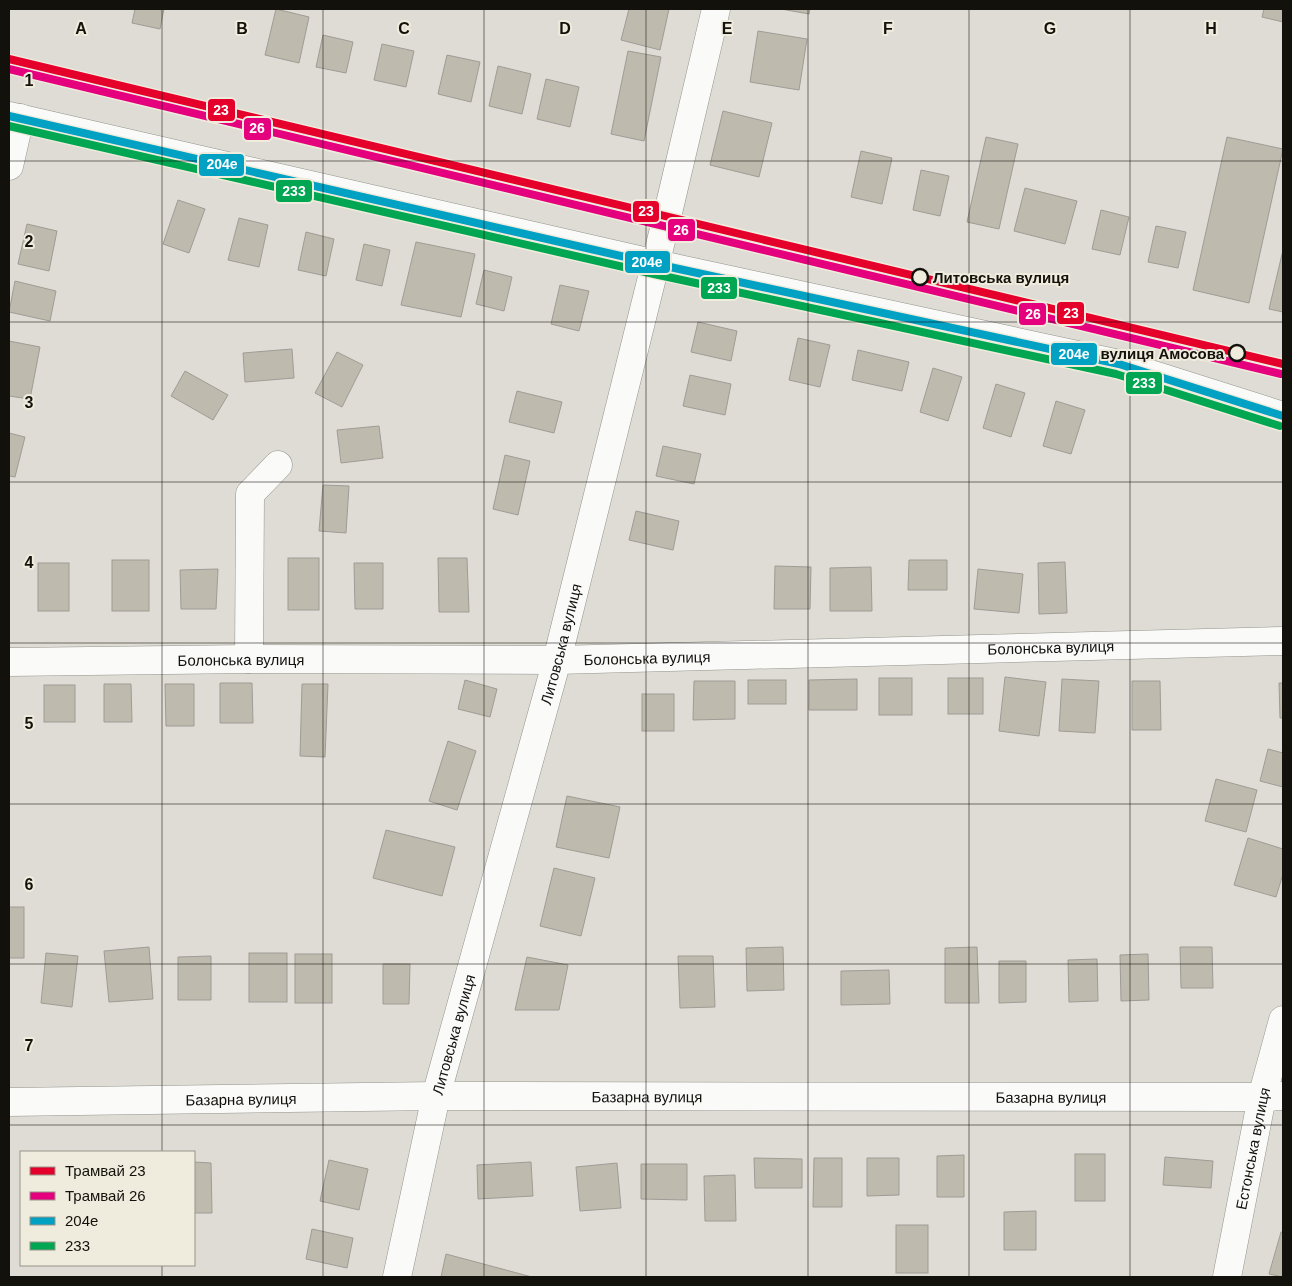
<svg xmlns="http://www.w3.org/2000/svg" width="1292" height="1286" viewBox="0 0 1292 1286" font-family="Arial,sans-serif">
  <rect width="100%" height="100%" fill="#dedcd4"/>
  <!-- building -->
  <g fill="#bebaad" stroke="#9e9c96">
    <polygon points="135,9 164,9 160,29 132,23"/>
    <polygon points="276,9 309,17 299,63 265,55"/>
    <polygon points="629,9 669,9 660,50 621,40"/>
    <polygon points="781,9 810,9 809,14"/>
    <polygon points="1264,9 1283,9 1283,22 1262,17"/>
    <polygon points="758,31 807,39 799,90 750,82"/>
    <polygon points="323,35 353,42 346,73 316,67"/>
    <polygon points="382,44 414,51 406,87 374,80"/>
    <polygon points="628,51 661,57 644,141 611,134"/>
    <polygon points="447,55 480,62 471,102 438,94"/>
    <polygon points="498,66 531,74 522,114 489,106"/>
    <polygon points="546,79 579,87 570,127 537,119"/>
    <polygon points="723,111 772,123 759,177 710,165"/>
    <polygon points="986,137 1018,144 999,229 967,222"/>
    <polygon points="1227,137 1283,149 1249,303 1193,290"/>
    <polygon points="861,151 892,158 882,204 851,197"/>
    <polygon points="921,170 949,176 940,216 913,210"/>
    <polygon points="1025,188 1077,201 1065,244 1014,231"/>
    <polygon points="178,200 205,209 189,253 163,244"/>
    <polygon points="1101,210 1129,217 1120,255 1092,249"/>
    <polygon points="239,218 268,225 259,267 228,260"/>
    <polygon points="27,224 57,231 49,271 18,264"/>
    <polygon points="1156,226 1186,232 1178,268 1148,262"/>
    <polygon points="306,232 334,239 326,276 298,270"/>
    <polygon points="416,242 475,254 461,317 401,305"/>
    <polygon points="364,244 390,250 382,286 356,280"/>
    <polygon points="1283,250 1283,312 1269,309"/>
    <polygon points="484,270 512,277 504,311 476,304"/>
    <polygon points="15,281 56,291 50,321 9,312"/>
    <polygon points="560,285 589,291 579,331 551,324"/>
    <polygon points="698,322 737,331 731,361 691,352"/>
    <polygon points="798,338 830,345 820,387 789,380"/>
    <polygon points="9,341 40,347 30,399 9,396"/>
    <polygon points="292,349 294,378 245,382 243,353"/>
    <polygon points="858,350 909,362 902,391 852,380"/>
    <polygon points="337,352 363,365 342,407 315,393"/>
    <polygon points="933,368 962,377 948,421 920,412"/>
    <polygon points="185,371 228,395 213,420 171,396"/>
    <polygon points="690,375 731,384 725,415 683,406"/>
    <polygon points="996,384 1025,393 1011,437 983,428"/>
    <polygon points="517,391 562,402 554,433 509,422"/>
    <polygon points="1056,401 1085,410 1071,454 1043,446"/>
    <polygon points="379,426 383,458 341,463 337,430"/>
    <polygon points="9,433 25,437 15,477 9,476"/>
    <polygon points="663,446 701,454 694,484 656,476"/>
    <polygon points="505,455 530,461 518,515 493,509"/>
    <polygon points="323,485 349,486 346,533 319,531"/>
    <polygon points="636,511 679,521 673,550 629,540"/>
    <rect x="288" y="558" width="31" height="52"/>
    <polygon points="438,558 467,558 469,612 439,612"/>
    <rect x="112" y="560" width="37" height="51"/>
    <polygon points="909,560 947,560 947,590 908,590"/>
    <polygon points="1065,562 1067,613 1039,614 1038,563"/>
    <rect x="38" y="563" width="31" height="48"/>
    <polygon points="354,563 383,563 383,609 355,609"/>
    <polygon points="775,566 811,567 810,609 774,609"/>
    <polygon points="871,567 872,611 830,611 830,568"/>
    <polygon points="218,569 216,609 181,609 180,570"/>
    <polygon points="978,569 1023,574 1019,613 974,609"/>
    <polygon points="1005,677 1046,682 1039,736 999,731"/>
    <rect x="879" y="678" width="33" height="37"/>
    <rect x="948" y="678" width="35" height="36"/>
    <polygon points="857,679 857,710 809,710 809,680"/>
    <polygon points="1062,679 1099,681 1095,733 1059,731"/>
    <polygon points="465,680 497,689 490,717 458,709"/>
    <rect x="748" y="680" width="38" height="24"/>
    <polygon points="694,681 735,681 735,719 693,720"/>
    <polygon points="1132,681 1160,681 1161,730 1132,730"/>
    <polygon points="220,683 252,683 253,723 220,723"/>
    <polygon points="1279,683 1283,683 1283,718 1280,718"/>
    <polygon points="104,684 131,684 132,722 104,722"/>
    <polygon points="165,684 194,684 194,726 166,726"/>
    <polygon points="302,684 328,684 325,757 300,756"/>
    <rect x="44" y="685" width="31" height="37"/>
    <rect x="642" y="694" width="32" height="37"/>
    <polygon points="448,741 476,751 457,810 429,801"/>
    <polygon points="1268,749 1283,753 1283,787 1260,781"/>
    <polygon points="1216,779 1257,790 1246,832 1205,821"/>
    <polygon points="567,796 620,807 609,858 556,847"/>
    <polygon points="386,830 455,847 442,896 373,878"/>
    <polygon points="1248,838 1283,849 1283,874 1276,897 1234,885"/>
    <polygon points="554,868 595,878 581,936 540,926"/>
    <rect x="9" y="907" width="15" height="51"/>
    <polygon points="149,947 153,999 109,1002 104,951"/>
    <polygon points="783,947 784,990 747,991 746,948"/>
    <polygon points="977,947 979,1003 945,1003 945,948"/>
    <polygon points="1180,947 1212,947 1213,988 1181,988"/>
    <polygon points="46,953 78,956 72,1007 41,1003"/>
    <rect x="249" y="953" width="38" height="49"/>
    <rect x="295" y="954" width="37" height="49"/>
    <polygon points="1148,954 1149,1000 1121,1001 1120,955"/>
    <polygon points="211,956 211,1000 178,1000 178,957"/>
    <polygon points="678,956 713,956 715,1007 680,1008"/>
    <polygon points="527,957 568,965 559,1010 515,1010"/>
    <polygon points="1097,959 1098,1001 1069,1002 1068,960"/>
    <polygon points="999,961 1026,961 1026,1002 999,1003"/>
    <polygon points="383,964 410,964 409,1004 383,1004"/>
    <polygon points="889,970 890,1004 841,1005 841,971"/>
    <rect x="1075" y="1154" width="30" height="47"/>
    <polygon points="964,1155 964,1197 937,1197 937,1156"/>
    <polygon points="1165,1157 1213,1161 1211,1188 1163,1185"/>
    <polygon points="754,1158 802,1159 802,1188 755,1188"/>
    <polygon points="814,1158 842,1158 842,1207 813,1207"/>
    <polygon points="867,1158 899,1158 899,1195 867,1196"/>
    <polygon points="329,1160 368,1169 359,1210 320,1201"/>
    <polygon points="194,1162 211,1163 212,1213 194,1213"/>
    <polygon points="531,1162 533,1196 478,1199 477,1165"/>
    <polygon points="617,1163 621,1208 580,1211 576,1167"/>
    <polygon points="641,1164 687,1164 687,1200 641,1199"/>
    <polygon points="735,1175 736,1221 705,1221 704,1176"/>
    <polygon points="1036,1211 1036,1250 1004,1250 1004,1212"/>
    <rect x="896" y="1225" width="32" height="48"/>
    <polygon points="312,1229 353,1238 347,1268 306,1259"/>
    <polygon points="1281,1232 1283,1232 1283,1277 1269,1274"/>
    <polygon points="446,1254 532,1277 441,1277"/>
  </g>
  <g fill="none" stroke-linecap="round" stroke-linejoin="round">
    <defs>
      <g id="minor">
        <polyline points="9,166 20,118"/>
        <polyline points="249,659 250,494 278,465"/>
        <path id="s1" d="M9 662 249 659 557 660 1283 641"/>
        <path id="s2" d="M9 1102 436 1096 1262 1097 1283 1096"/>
        <path id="s3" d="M397 1277 436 1096 557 660 667 217 716 9"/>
        <path id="s4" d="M1227 1277 1262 1097 1283 1020"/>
      </g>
      <polyline id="major" points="9,116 656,264 1119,364 1283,416"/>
    </defs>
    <!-- minor casing -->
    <use href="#minor" stroke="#94938c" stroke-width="29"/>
    <!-- major casing -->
    <use href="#major" stroke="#94938c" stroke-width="29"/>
    <!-- minor -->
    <use href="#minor" stroke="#fafaf9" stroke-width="28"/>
    <!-- major -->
    <use href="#major" stroke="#fafaf9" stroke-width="28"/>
    <defs>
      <polyline id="bus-1" points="9,116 656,264 1119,364 1283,416"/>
      <polyline id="bus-2" points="9,126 654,274 1116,374 1280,426"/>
    </defs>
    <!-- bus-1 casing -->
    <use href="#bus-1" stroke="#f0ecdd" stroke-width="11"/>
    <!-- bus-2 casing -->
    <use href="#bus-2" stroke="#f0ecdd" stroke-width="11"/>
    <!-- bus-1 -->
    <use href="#bus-1" stroke="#01a1c4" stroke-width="8"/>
    <!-- bus-2 -->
    <use href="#bus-2" stroke="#00a651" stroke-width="8"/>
    <defs>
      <polyline id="tram-1" points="9,59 1283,364"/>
      <polyline id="tram-2" points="9,69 1281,374"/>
    </defs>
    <!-- tram-1 casing -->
    <use href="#tram-1" stroke="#f0ecdd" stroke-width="11"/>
    <!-- tram-2 casing -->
    <use href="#tram-2" stroke="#f0ecdd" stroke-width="11"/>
    <!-- tram-1 -->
    <use href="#tram-1" stroke="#e4002b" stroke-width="8"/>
    <!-- tram-2 -->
    <use href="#tram-2" stroke="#e5007d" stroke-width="8"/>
  </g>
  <!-- grid -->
  <path fill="none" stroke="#12110c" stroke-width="1" stroke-opacity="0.55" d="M162 9V1152M323 9V1277M484 9V1277M646 9V1277M808 9V1277M969 9V1277M1130 9V1277M9 161H1283M9 322H1283M9 482H1283M9 643H1283M9 804H1283M9 964H1283M9 1125H1283M162 1265V1277"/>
  <!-- markers -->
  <g fill="#f0ecdd" stroke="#12110c" stroke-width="2.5">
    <circle cx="920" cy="277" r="8"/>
    <circle cx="1237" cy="353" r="8"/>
  </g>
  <g text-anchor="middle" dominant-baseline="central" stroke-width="4" stroke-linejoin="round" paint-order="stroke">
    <!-- stop labels -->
    <g font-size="15" font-weight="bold" fill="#12110c" stroke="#f0ecdd" text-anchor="start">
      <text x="933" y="277">Литовська вулиця</text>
      <text x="1224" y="353" text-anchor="end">вулиця Амосова</text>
    </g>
    <!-- street labels -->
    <g font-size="15" fill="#12110c" stroke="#f0ecdd">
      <text stroke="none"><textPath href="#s3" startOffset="654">Литовська вулиця</textPath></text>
      <text stroke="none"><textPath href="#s1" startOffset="1042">Болонська вулиця</textPath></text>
      <text stroke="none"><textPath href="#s1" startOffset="638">Болонська вулиця</textPath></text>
      <text stroke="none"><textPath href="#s1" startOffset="232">Болонська вулиця</textPath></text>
      <text stroke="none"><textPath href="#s3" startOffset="249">Литовська вулиця</textPath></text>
      <text stroke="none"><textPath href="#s2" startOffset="638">Базарна вулиця</textPath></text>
      <text stroke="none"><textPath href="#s2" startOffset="1042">Базарна вулиця</textPath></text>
      <text stroke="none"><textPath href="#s2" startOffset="232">Базарна вулиця</textPath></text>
      <text stroke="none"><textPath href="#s4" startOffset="131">Естонська вулиця</textPath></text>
    </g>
  </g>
  <g font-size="16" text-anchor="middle" font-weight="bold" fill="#12110c" stroke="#f0ecdd" stroke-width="4" stroke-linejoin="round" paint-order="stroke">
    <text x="81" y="34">A</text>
    <text x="242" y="34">B</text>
    <text x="404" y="34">C</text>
    <text x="565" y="34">D</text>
    <text x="727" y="34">E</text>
    <text x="888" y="34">F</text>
    <text x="1050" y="34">G</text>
    <text x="1211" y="34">H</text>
    <text x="29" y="86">1</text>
    <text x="29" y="247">2</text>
    <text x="29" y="408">3</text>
    <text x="29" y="568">4</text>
    <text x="29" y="729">5</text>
    <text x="29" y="890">6</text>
    <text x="29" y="1051">7</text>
  </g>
  <g stroke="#f0ecdd" stroke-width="2">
    <rect x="207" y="98" width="29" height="24" rx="5" fill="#e4002b"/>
    <rect x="243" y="117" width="29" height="24" rx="5" fill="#e5007d"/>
    <rect x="198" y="153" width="47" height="24" rx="5" fill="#01a1c4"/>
    <rect x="275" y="179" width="38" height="24" rx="5" fill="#00a651"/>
    <rect x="632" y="200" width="28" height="23" rx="5" fill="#e4002b"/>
    <rect x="667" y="218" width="29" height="24" rx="5" fill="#e5007d"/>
    <rect x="624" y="250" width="47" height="24" rx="5" fill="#01a1c4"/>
    <rect x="700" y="276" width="38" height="24" rx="5" fill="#00a651"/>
    <rect x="1056" y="301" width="29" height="24" rx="5" fill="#e4002b"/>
    <rect x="1018" y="302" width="29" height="24" rx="5" fill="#e5007d"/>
    <rect x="1050" y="342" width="48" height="24" rx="5" fill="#01a1c4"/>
    <rect x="1125" y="371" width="38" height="24" rx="5" fill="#00a651"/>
  </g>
  <g font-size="14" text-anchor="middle" font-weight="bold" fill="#fff">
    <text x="221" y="115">23</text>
    <text x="257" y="133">26</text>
    <text x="222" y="169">204е</text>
    <text x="294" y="196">233</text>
    <text x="646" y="216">23</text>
    <text x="681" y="235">26</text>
    <text x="647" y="267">204е</text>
    <text x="719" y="293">233</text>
    <text x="1071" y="318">23</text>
    <text x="1033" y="319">26</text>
    <text x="1074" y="359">204е</text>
    <text x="1144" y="388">233</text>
  </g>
  <!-- border -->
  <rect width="1292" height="1286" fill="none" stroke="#12110c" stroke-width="20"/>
  <!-- legend -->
  <rect x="20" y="1151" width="175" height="115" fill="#f0ecdd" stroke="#979489"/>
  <rect x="30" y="1167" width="25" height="8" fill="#e4002b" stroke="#979489"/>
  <text x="65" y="1176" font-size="15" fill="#12110c">Трамвай 23</text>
  <rect x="30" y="1192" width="25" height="8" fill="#e5007d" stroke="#979489"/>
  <text x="65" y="1201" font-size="15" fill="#12110c">Трамвай 26</text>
  <rect x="30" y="1217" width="25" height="8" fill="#01a1c4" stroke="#979489"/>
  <text x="65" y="1226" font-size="15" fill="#12110c">204е</text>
  <rect x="30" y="1242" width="25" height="8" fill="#00a651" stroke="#979489"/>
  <text x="65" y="1251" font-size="15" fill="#12110c">233</text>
</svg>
